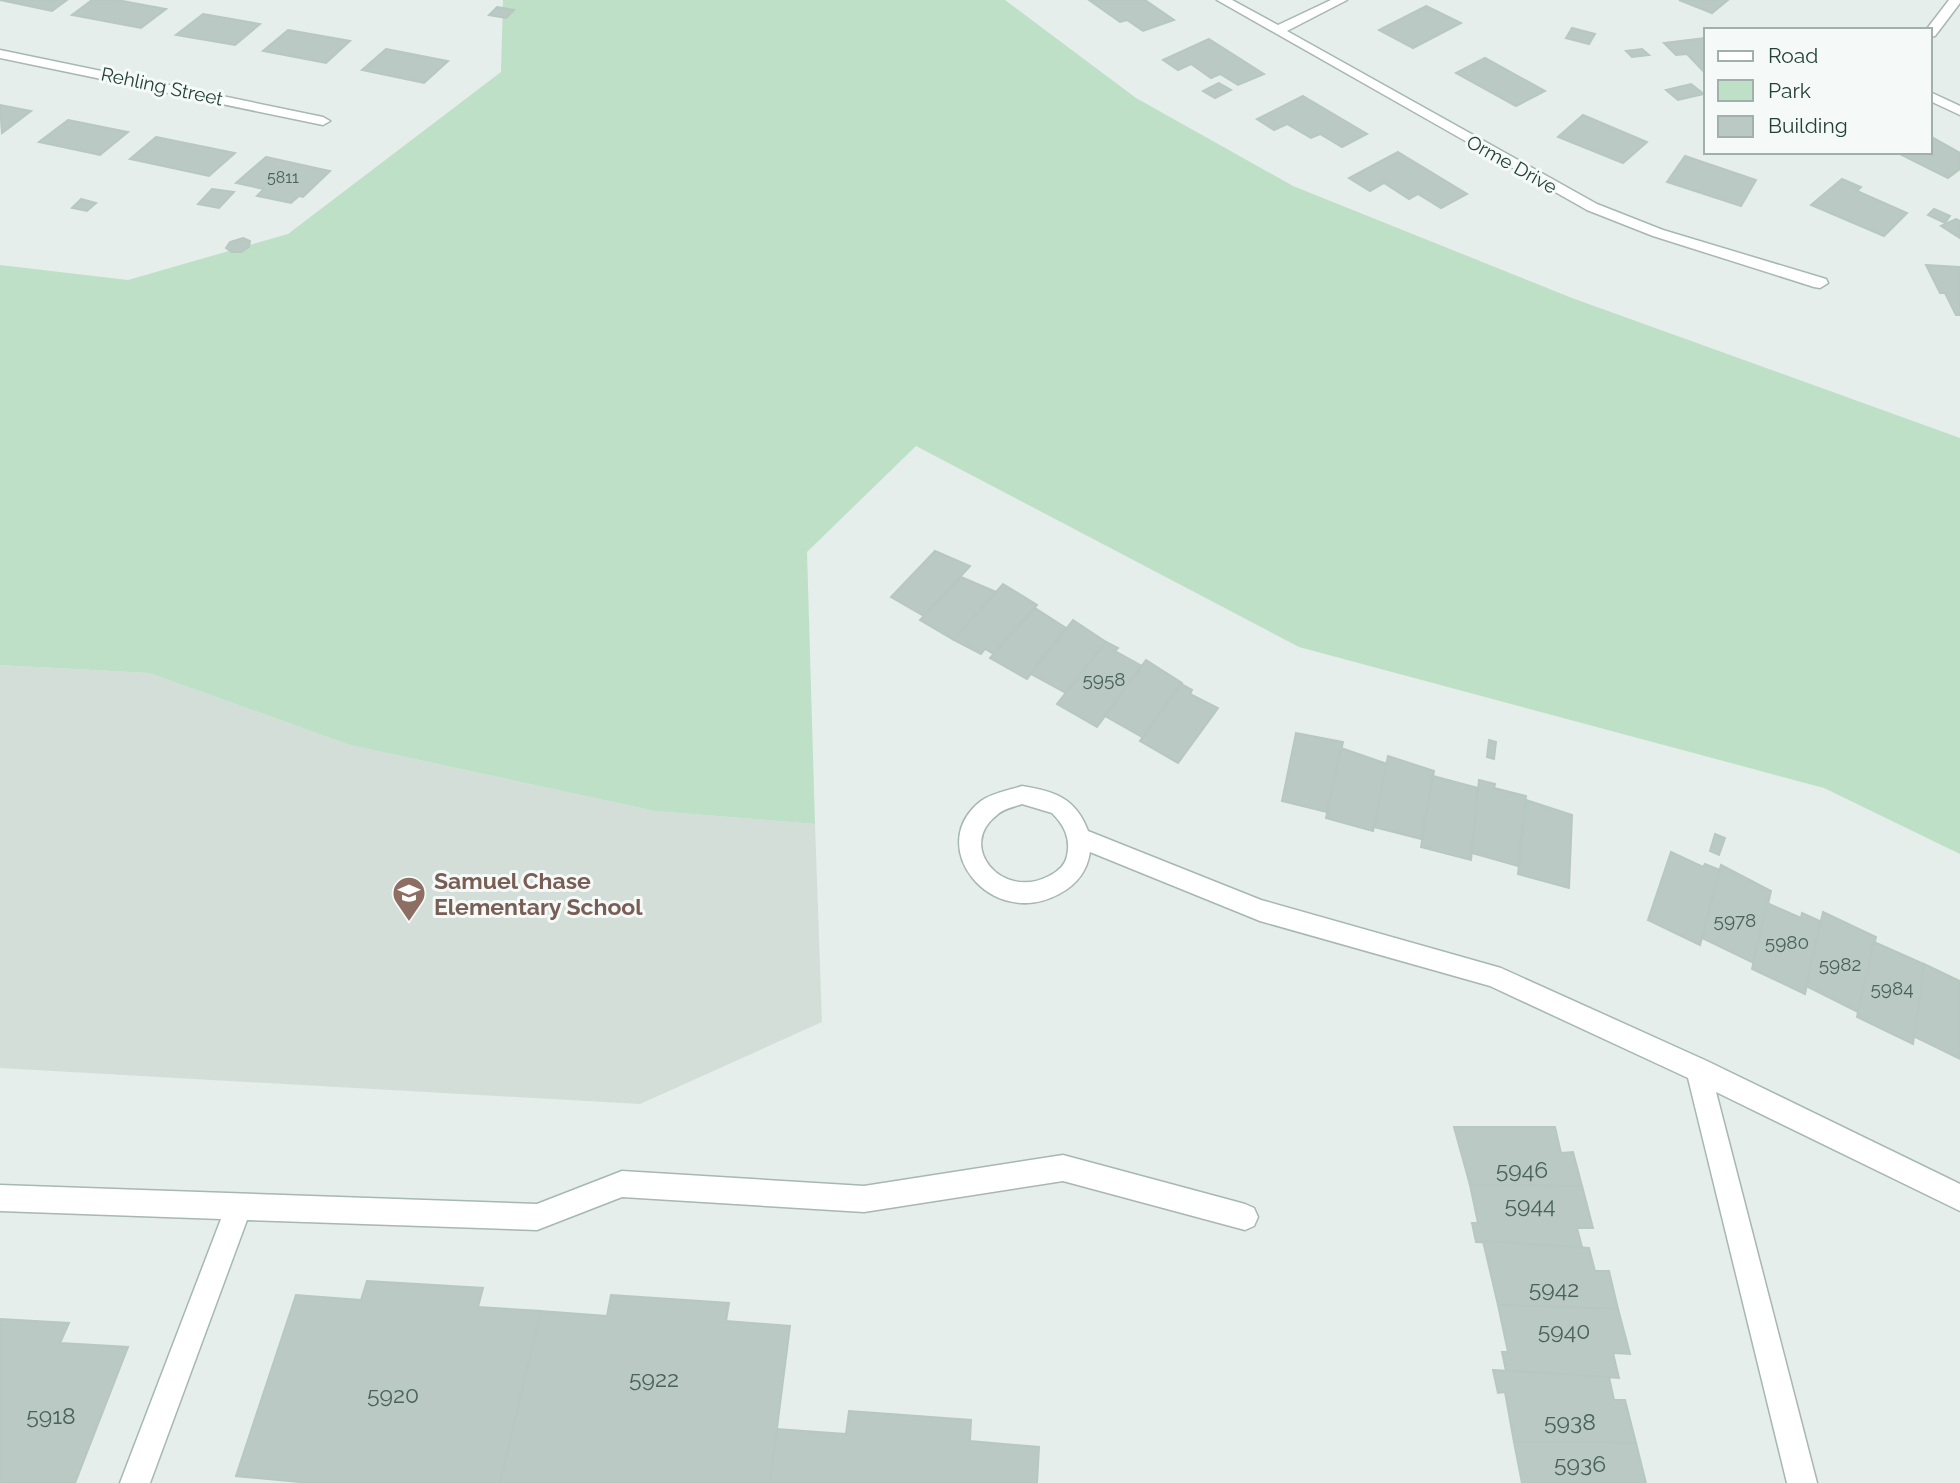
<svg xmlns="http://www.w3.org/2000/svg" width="1960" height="1483" viewBox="0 0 1960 1483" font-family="Raleway,sans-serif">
  <rect width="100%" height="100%" fill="#e5eeea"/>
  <!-- built -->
  <polygon fill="#d3ded9" points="0,665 149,673 350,745 655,811 815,824 822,1022 640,1104 0,1068"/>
  <!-- green -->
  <polygon fill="#bde0c7" points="503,0 1005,0 1136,98 1293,186 1572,298 1960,438 1960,854 1824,788 1299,647 916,446 807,552 815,824 655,811 350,745 149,673 0,665 0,265 128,280 288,234 501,72"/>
  <!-- building -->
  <g fill="#bac9c3" stroke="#b7c8c1" stroke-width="2">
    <polygon points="0,0 67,0 52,11"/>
    <polygon points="92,0 117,0 166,9 141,28 72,15"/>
    <polygon points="1089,0 1145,0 1174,20 1143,31 1127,20 1120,22"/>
    <polygon points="1679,0 1728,0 1712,13"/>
    <polygon points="1426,6 1461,23 1413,48 1379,30"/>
    <polygon points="497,7 514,10 506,18 489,15"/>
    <polygon points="203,14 260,24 235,45 176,35"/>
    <polygon points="1572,28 1595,34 1589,44 1566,38"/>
    <polygon points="288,30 350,41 326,63 263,51"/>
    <polygon points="1706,38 1706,74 1687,54 1676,55 1664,43"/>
    <polygon points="1209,39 1264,74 1238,85 1220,74 1211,78 1191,64 1178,70 1163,60"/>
    <polygon points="386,49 448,61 424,83 362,70"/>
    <polygon points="1642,49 1649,55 1632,57 1626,51"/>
    <polygon points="1485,58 1545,91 1516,106 1456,73"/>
    <polygon points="1219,83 1231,90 1215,98 1203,91"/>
    <polygon points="1691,84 1704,94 1678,100 1666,90"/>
    <polygon points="1303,96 1367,134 1342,147 1320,134 1311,138 1287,124 1274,130 1257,119"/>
    <polygon points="0,105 31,111 2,133"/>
    <polygon points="1583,115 1647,142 1623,163 1558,137"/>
    <polygon points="68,120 128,132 100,155 39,142"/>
    <polygon points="1930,136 1960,153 1960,169 1948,178 1896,152 1930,152"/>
    <polygon points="156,137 235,153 209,176 130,159"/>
    <polygon points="1398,152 1467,194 1441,208 1418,194 1409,199 1384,183 1370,191 1349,178"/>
    <polygon points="1685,156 1756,180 1741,206 1667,182"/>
    <polygon points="266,157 330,171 303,197 299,196 291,203 257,196 264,189 236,183"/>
    <polygon points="1842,179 1861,187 1857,191 1907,213 1884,236 1811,205"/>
    <polygon points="212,189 234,192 219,208 198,204"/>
    <polygon points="81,199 96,203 87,211 72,208"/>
    <polygon points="1934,209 1950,216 1945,223 1928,215"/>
    <polygon points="1956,219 1960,221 1960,238 1941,226"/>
    <polygon points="243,238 250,241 249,247 241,252 232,252 226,248 230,242"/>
    <polygon points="1926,265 1960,267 1960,315 1956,315 1945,293 1940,293"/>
    <polygon points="935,551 970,566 924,616 891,597"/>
    <polygon points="961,577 996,592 954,640 920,620"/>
    <polygon points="1003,584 1037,605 994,654 985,649 981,654 954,640"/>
    <polygon points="1035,608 1066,628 1027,679 990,658"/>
    <polygon points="1073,620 1106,642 1066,693 1031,674"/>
    <polygon points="1106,642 1118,648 1115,651 1142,666 1097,727 1057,704"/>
    <polygon points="1146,660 1182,683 1142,737 1105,716"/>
    <polygon points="1181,684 1192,690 1190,694 1218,708 1178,763 1140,741"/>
    <polygon points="1296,733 1343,742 1327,812 1282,801"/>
    <polygon points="1489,740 1496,742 1494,759 1487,757"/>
    <polygon points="1341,748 1387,764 1373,831 1326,818"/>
    <polygon points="1388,756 1434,771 1421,839 1374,827"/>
    <polygon points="1433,776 1478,788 1471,860 1421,847"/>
    <polygon points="1479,780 1495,784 1494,788 1526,796 1518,866 1472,853"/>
    <polygon points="1526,800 1572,815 1569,888 1518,874"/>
    <polygon points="1715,834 1725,838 1719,855 1710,851"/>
    <polygon points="1671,852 1703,867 1705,864 1720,870 1700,945 1648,920"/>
    <polygon points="1721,865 1771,891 1754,963 1702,938"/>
    <polygon points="1767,903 1801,918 1802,913 1820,921 1805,994 1752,969"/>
    <polygon points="1823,912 1876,937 1858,1012 1806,986"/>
    <polygon points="1874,942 1924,964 1913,1044 1857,1017"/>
    <polygon points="1924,964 1960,981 1960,1059 1915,1037"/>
    <polygon points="1454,1127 1555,1127 1561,1153 1573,1152 1582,1186 1470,1185"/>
    <polygon points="1470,1185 1582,1186 1593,1228 1577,1228 1582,1247 1476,1242 1472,1223 1478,1223"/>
    <polygon points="1483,1241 1589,1248 1595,1271 1609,1271 1618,1309 1498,1305"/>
    <polygon points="367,1281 483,1288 478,1307 541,1311 500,1483 310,1483 236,1476 296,1295 361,1300"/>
    <polygon points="611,1295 729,1303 726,1321 790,1326 770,1483 500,1483 541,1311 607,1316"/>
    <polygon points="1498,1305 1618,1309 1630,1354 1613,1353 1619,1378 1506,1371 1502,1352 1508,1352"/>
    <polygon points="0,1319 69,1323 60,1343 128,1347 75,1483 0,1483"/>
    <polygon points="1493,1370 1609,1377 1614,1400 1625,1400 1636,1443 1514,1442 1505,1392 1498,1393"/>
    <polygon points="849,1411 971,1420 970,1441 1039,1447 1037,1483 770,1483 777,1429 846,1434"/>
    <polygon points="1514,1442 1636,1443 1646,1483 1522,1483"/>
  </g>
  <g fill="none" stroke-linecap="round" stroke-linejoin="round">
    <defs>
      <g id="minor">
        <polygon points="1217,0 1232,0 1278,25 1331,0 1347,0 1287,31 1597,204 1663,230 1826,279 1828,283 1820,288 1814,287 1653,236 1587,210"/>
        <polygon points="1949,0 1960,0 1960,3 1935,36 1930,37 1930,30 1926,30"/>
        <polygon points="0,50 323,117 330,121 323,125 0,58"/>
        <polygon points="1930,92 1960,106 1960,115 1930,101"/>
        <path d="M1022 786C1054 791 1076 798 1088 831L1261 900 1501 968 1707 1061 1960 1184V1211L1716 1092 1817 1483H1787L1688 1078 1490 986 1260 921 1090 852C1087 872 1076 885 1059 894 991 931 923 846 981 801 992 793 1010 790 1022 786ZM1022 804 1052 813C1064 825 1071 838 1067 856 1065 866 1057 872 1049 876 1002 901 956 846 997 815 1003 809 1014 807 1022 804Z"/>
        <polygon points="1063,1155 1245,1204 1254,1208 1258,1217 1254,1226 1245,1230 1063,1181 864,1212 622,1197 537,1230 247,1220 150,1483 120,1483 221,1219 0,1211 0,1185 537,1204 622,1171 864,1186"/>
      </g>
    </defs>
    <!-- minor casing -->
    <use href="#minor" stroke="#a7b7b1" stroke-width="3"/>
    <!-- minor -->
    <use href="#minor" fill="#fff" fill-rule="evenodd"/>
  </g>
  <!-- icons -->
  <defs>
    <symbol id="school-pin" viewBox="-11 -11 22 30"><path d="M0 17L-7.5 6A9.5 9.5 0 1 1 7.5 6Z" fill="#8d6e63" stroke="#f5faf8"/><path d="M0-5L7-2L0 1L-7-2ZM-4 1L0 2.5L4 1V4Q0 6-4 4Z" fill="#fff"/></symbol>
  </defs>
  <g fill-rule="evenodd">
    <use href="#school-pin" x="390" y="874" width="38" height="52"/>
  </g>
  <g text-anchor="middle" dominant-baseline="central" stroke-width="6" stroke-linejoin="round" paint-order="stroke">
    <!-- far-number labels -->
    <g font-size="16" fill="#49635c">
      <text x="283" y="177">5811</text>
    </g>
    <!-- far-street labels -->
    <g font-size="19" fill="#234139" stroke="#f5faf8">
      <text transform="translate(162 86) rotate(12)">Rehling Street</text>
      <text transform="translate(1512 164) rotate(29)">Orme Drive</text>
    </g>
    <!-- number labels -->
    <g font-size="19" fill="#49635c">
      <text x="1104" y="679">5958</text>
      <text x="1735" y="920">5978</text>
      <text x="1787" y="942">5980</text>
      <text x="1840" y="964">5982</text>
      <text x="1892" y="988">5984</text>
    </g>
    <!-- education labels -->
    <g font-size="23" font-weight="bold" fill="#785e54" stroke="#f5faf8" text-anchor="start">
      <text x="434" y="880">Samuel Chase<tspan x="434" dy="26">Elementary School</tspan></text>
    </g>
    <!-- near-number labels -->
    <g font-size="23" fill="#49635c">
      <text x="1522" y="1169">5946</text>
      <text x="1530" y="1204">5944</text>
      <text x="1554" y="1288">5942</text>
      <text x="1564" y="1330">5940</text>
      <text x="654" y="1378">5922</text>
      <text x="393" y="1394">5920</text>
      <text x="51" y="1415">5918</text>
      <text x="1570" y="1421">5938</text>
      <text x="1580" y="1463">5936</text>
    </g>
  </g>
  <!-- legend -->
  <rect x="1704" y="28" width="228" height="126" fill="#f5faf8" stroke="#a1b0ac" stroke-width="2"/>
  <rect x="1718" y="51" width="35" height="10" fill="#ffffff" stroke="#a1b0ac" stroke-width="2"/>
  <text x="1768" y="63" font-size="21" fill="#234139">Road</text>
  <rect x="1718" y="80" width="35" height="21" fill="#bde0c7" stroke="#a1b0ac" stroke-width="2"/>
  <text x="1768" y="98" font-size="21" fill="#234139">Park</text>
  <rect x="1718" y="116" width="35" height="21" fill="#bac9c3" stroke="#a1b0ac" stroke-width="2"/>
  <text x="1768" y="133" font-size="21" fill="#234139">Building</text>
</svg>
